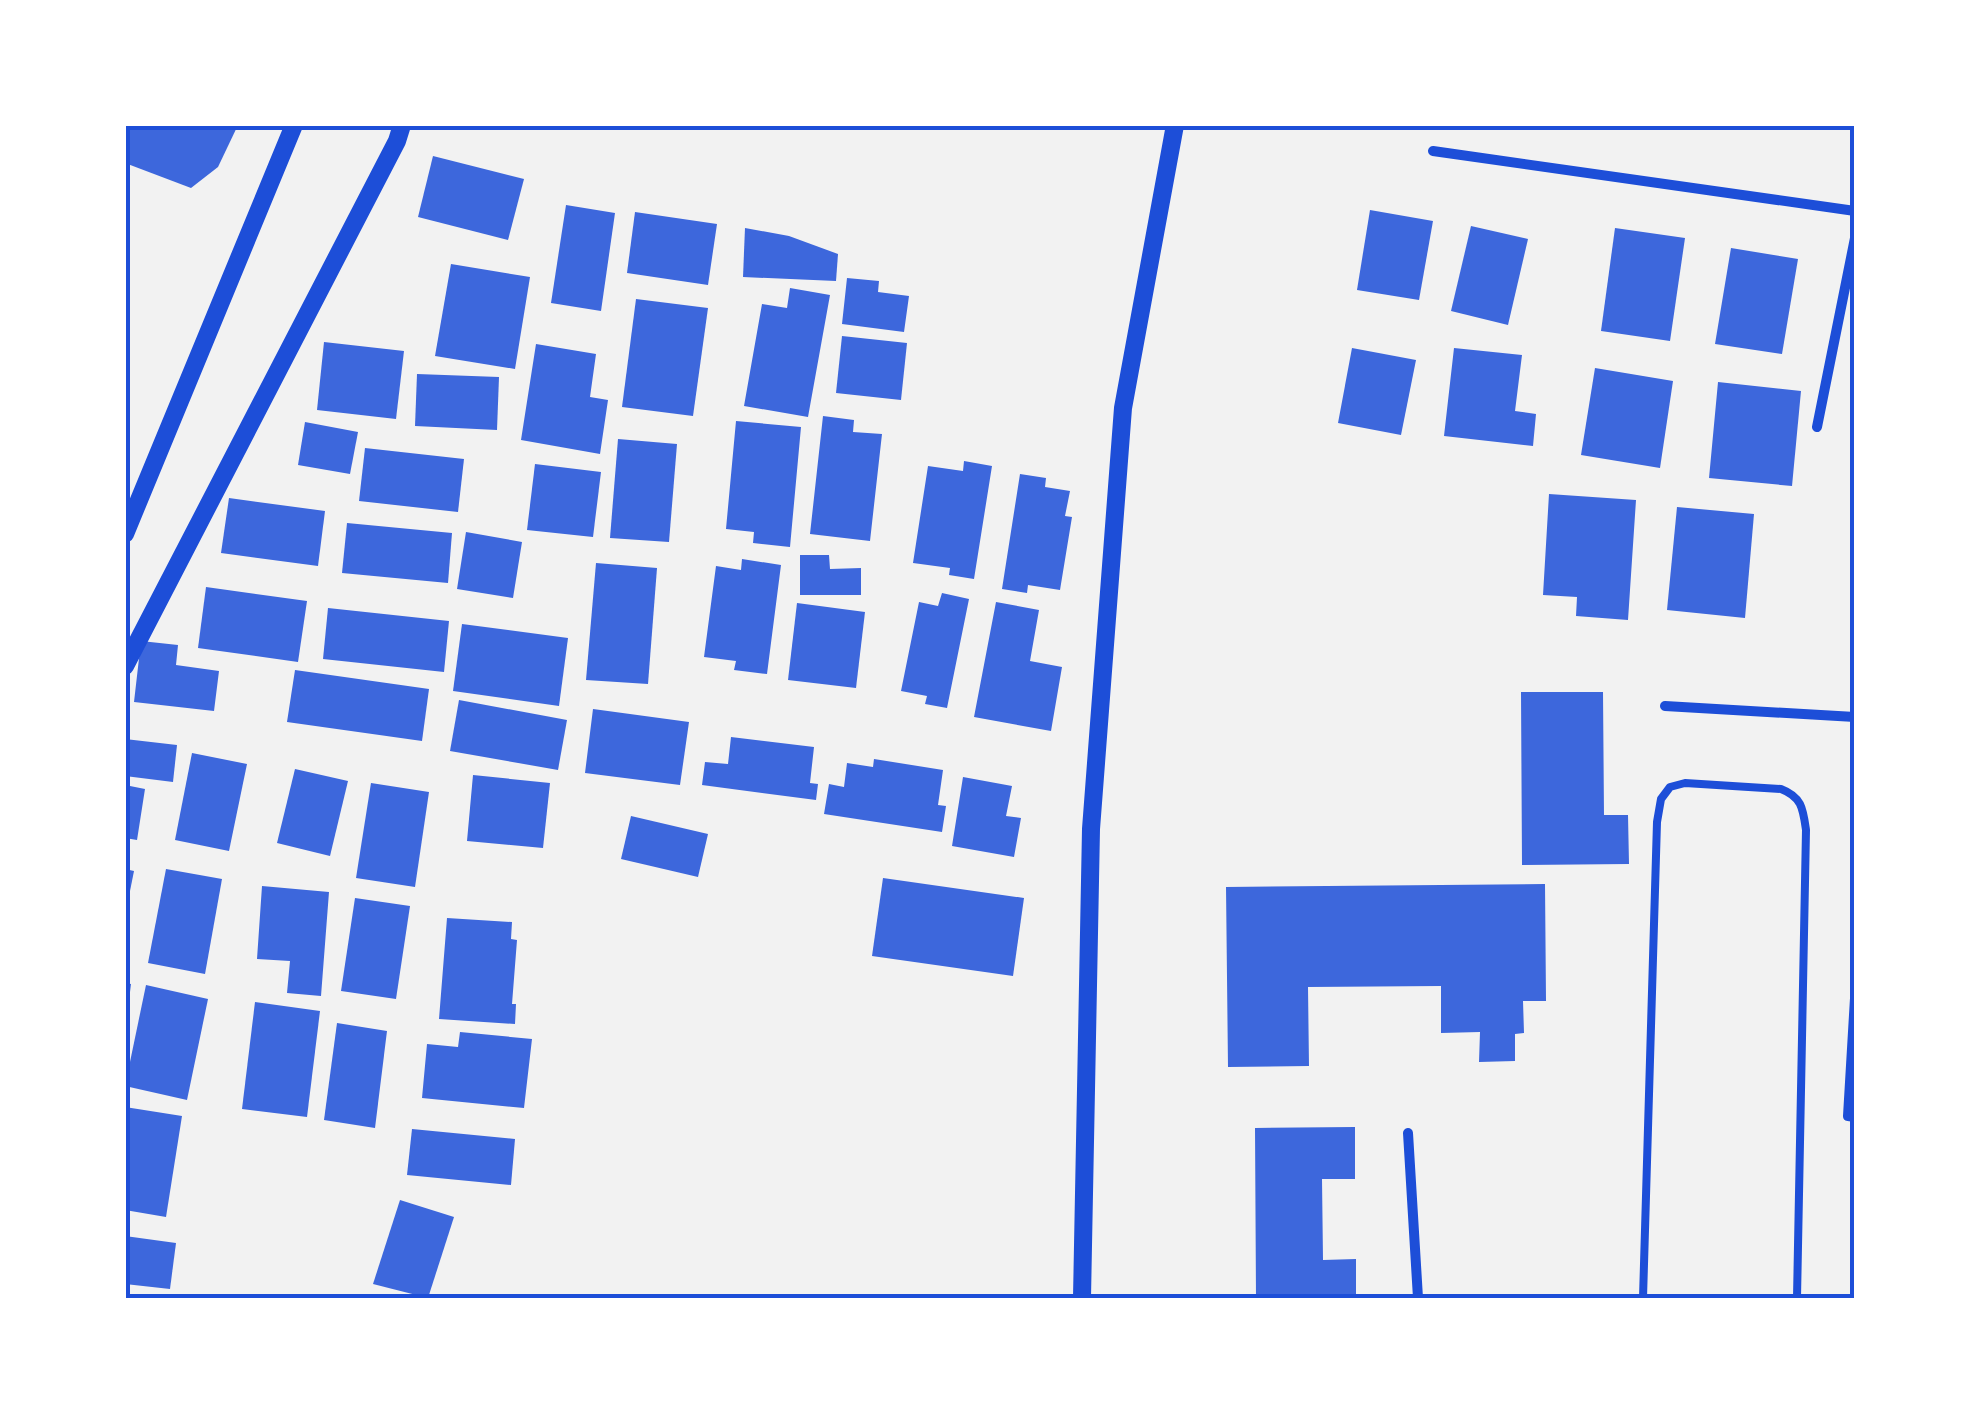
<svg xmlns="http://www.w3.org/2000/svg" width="1980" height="1423" viewBox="0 0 1980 1423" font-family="'Golos Text',sans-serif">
  <rect width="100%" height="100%" fill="#f2f2f2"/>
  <!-- building -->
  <g fill="#3d67dc">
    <polygon points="125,125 238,125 218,167 191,188 125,163"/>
    <polygon points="433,156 524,179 508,240 418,217"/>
    <polygon points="566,205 615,213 601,311 551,303"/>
    <polygon points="1370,210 1433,221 1419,300 1357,290"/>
    <polygon points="635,212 717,224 708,285 627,273"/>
    <polygon points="1471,226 1528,239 1508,325 1451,311"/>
    <polygon points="745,228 789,236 838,254 836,281 743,277"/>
    <polygon points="1615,228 1685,238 1670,341 1601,331"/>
    <polygon points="1731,248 1798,259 1782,354 1715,344"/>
    <polygon points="451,264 530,277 515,369 435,356"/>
    <polygon points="847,278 879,281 878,292 909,296 904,332 842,324"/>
    <polygon points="790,288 830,295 808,417 744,406 762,304 787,308"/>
    <polygon points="636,299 708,308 693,416 622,407"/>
    <polygon points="842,336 907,343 901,400 836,393"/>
    <polygon points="324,342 404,351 396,419 317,410"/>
    <polygon points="536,344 596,354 590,397 608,400 600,454 521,440"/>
    <polygon points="1352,348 1416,360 1401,435 1338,423"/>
    <polygon points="1454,348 1522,355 1515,411 1536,414 1533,446 1444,436"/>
    <polygon points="1595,368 1673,381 1660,468 1581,455"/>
    <polygon points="417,374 499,377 497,430 415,426"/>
    <polygon points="1718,382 1801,391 1792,486 1709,478"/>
    <polygon points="823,416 854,420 853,432 882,434 870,541 810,534"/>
    <polygon points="736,421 801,427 790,547 753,543 754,532 726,529"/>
    <polygon points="305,422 358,432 350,474 298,465"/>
    <polygon points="618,439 677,444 669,542 610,538"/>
    <polygon points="365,448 464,459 458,512 359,501"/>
    <polygon points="964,461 992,466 974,579 949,575 950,568 913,563 928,466 963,471"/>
    <polygon points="535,464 601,472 593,537 527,530"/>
    <polygon points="1020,474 1046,478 1045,487 1070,491 1065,516 1072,517 1060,590 1028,585 1027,593 1002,589"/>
    <polygon points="1549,494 1636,500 1628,620 1576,616 1577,597 1543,595"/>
    <polygon points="229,498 325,511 318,566 221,553"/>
    <polygon points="1677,507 1754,514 1745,618 1667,610"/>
    <polygon points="347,523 452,533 448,583 342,573"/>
    <polygon points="466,532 522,542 513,598 457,589"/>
    <polygon points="800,555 829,555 830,569 861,568 861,595 800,595"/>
    <polygon points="742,559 781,565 767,674 734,670 736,661 704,657 716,566 741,570"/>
    <polygon points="596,563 657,568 648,684 586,680"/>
    <polygon points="206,587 307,601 298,662 198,648"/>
    <polygon points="942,593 969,599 947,708 925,704 927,696 901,691 919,602 938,606"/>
    <polygon points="996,602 1039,610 1030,661 1062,667 1051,731 974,717"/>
    <polygon points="797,603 865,612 856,688 788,680"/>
    <polygon points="328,608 449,621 444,672 323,659"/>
    <polygon points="462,624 568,638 559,706 453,691"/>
    <polygon points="141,641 178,645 176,665 219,671 214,711 134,702"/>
    <polygon points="295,670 429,689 422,741 287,722"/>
    <polygon points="1521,692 1603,692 1604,815 1628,815 1629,864 1522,865"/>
    <polygon points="459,700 567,720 558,770 450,751"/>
    <polygon points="593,709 689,722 680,785 585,773"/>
    <polygon points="731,737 814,747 810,783 818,784 816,800 702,785 705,762 728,764"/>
    <polygon points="125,739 177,745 173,782 125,776"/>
    <polygon points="192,753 247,764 229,851 175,840"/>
    <polygon points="874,759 943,770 938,805 946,806 942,832 824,814 829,784 844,787 847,763 873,767"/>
    <polygon points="295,769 348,781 330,856 277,843"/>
    <polygon points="473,775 550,783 543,848 467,841"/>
    <polygon points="963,777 1012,786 1006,816 1021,818 1014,857 952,846"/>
    <polygon points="371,783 429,792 415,887 356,878"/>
    <polygon points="125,785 145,789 137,840 125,838"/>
    <polygon points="631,816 708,834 698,877 621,859"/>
    <polygon points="125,869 134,871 127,906 125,906"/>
    <polygon points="166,869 222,879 205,974 148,963"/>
    <polygon points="883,878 1024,898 1013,976 872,956"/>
    <polygon points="1545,884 1546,1001 1523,1001 1524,1033 1515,1034 1515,1061 1479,1062 1480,1032 1441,1033 1441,986 1308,987 1309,1066 1228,1067 1226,887"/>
    <polygon points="262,886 329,892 321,996 287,993 290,961 257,959"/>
    <polygon points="355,898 410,906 396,999 341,991"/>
    <polygon points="447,918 512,922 511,939 517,940 512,1004 516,1004 515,1024 439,1019"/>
    <polygon points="125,983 131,984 127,1016 125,1016"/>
    <polygon points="146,985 208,999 187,1100 125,1086"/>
    <polygon points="255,1002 320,1011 307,1117 242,1109"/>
    <polygon points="337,1023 387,1031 375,1128 324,1120"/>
    <polygon points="460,1032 532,1039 524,1108 422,1098 427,1044 458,1047"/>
    <polygon points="125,1107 182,1116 166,1217 125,1210"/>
    <polygon points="1355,1127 1355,1179 1322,1179 1323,1260 1356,1259 1356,1298 1256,1298 1255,1128"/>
    <polygon points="412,1129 515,1139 511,1185 407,1175"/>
    <polygon points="400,1200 454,1217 428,1298 373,1284"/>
    <polygon points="125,1236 176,1243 170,1289 125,1284"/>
  </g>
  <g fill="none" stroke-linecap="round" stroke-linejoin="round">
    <!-- service -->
    <path stroke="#1d4ed8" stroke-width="8" d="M1643 1298 1657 822 1661 799 1670 787 1685 783 1781 789C1802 797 1803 809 1806 830L1797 1298"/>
    <!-- minor -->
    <g stroke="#1d4ed8" stroke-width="10">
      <polyline points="1433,151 1855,211"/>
      <polyline points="1817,427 1855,238"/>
      <polyline points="1665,706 1855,717"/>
      <polyline points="1855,998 1848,1116 1855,1117"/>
      <polyline points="1408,1133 1418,1298"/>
    </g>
    <!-- tertiary -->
    <g stroke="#1d4ed8" stroke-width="18">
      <polyline points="125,534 294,125"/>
      <polyline points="125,666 397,141 402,125"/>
      <polyline points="1082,1298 1091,829 1123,408 1175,125"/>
    </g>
  </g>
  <!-- border -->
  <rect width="1980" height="1423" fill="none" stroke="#ffffff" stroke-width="255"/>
  <rect x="128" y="128" width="1724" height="1168" fill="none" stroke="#1d4ed8" stroke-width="4"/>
</svg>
